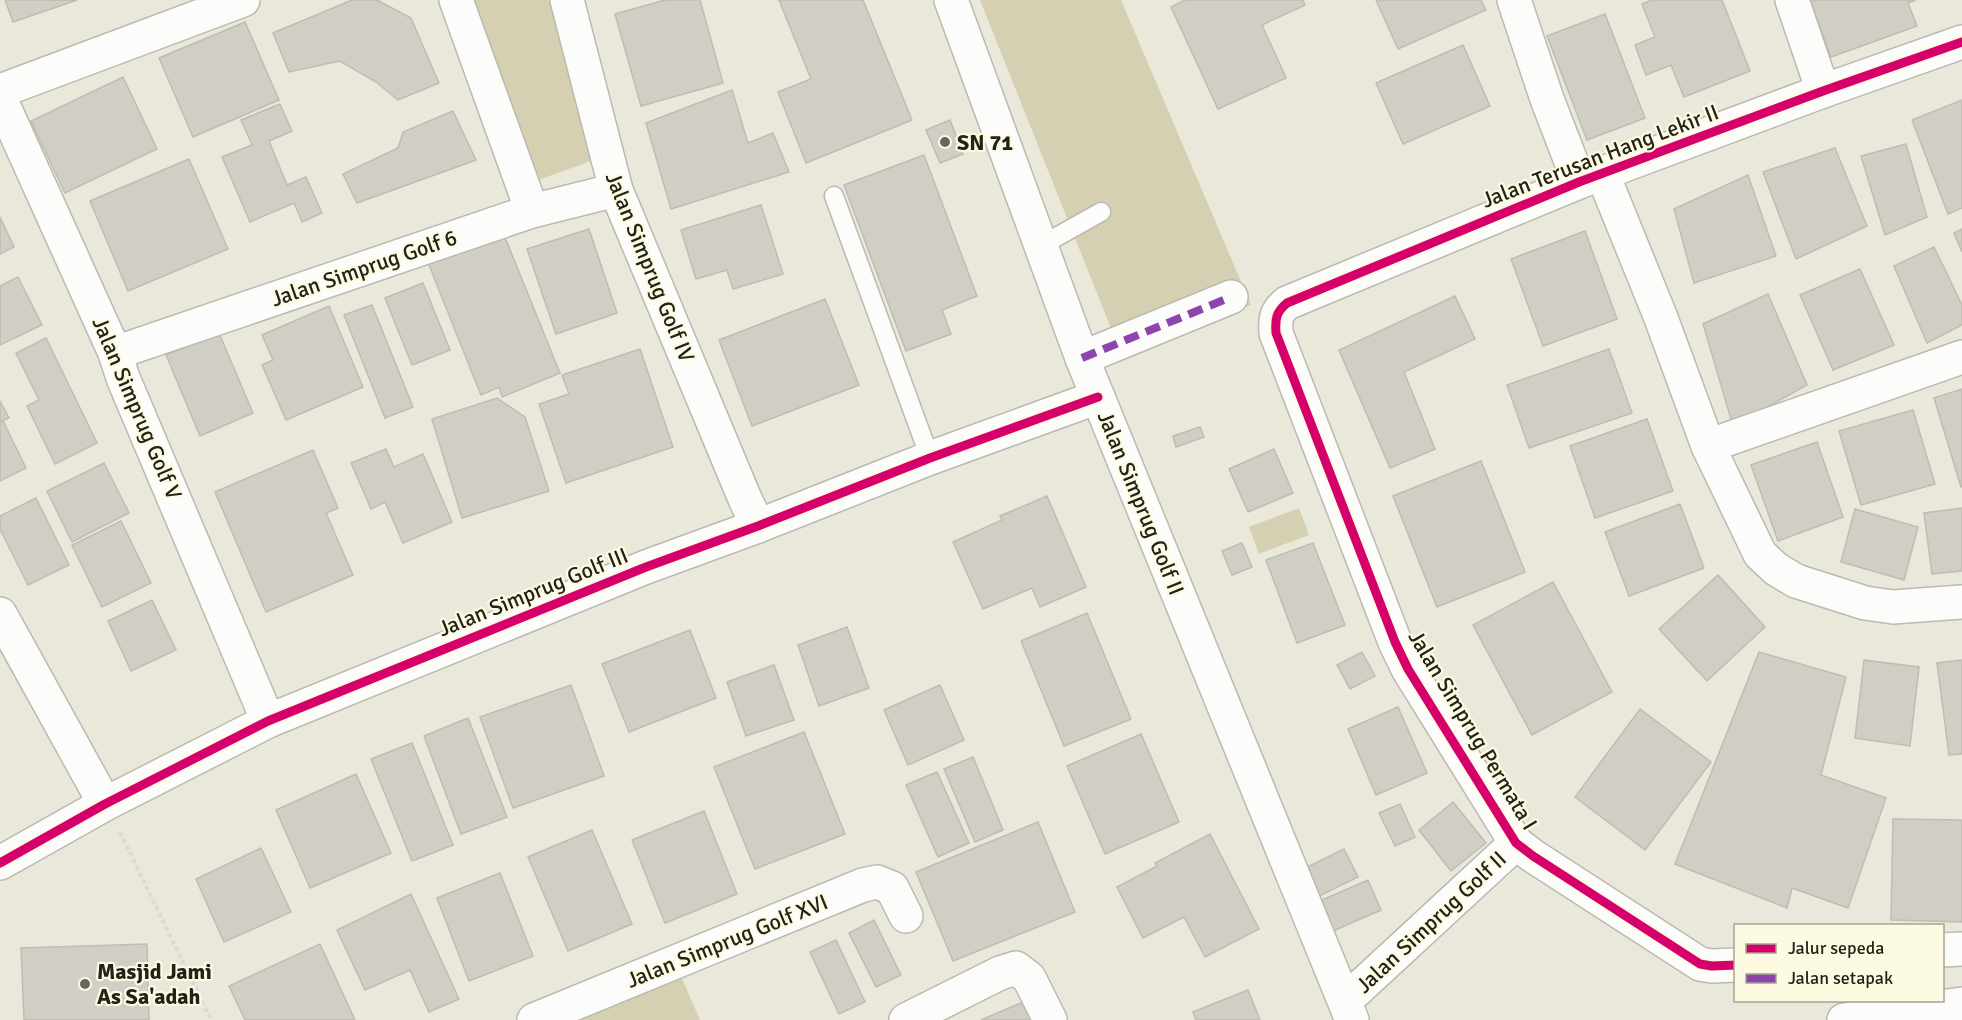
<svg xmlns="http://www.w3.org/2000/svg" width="1962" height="1020" viewBox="0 0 1962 1020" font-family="Signika,sans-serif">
  <rect width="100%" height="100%" fill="#eae8db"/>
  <!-- green -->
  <g fill="#d5d0b2">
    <polygon points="464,0 557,0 605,156 527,184"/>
    <polygon points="980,0 1121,0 1251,305 1122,356"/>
    <polygon points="1299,508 1309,535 1259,554 1249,527"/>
    <polygon points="681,976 700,1020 577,1020"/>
  </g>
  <!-- building -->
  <g fill="#d1cfc5" stroke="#bebdb2" stroke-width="1.5">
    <polygon points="5,0 77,0 13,22"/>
    <polygon points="352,0 377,0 411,18 439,83 398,100 376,82 340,61 289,72 273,33"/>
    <polygon points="665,0 700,0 723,83 641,106 615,14"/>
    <polygon points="779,0 863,0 912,120 806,163 778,92 811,79"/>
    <polygon points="1185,0 1303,0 1305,5 1262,25 1286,78 1218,109 1171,7"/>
    <polygon points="1376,0 1481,0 1486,10 1398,49"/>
    <polygon points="1652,0 1722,0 1750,71 1684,97 1671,65 1646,75 1635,45 1655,37 1642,4"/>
    <polygon points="1810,0 1916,0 1908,3 1917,26 1831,57"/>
    <polygon points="1605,14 1645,118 1587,140 1547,36"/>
    <polygon points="245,22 279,100 193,137 159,58"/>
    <polygon points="1463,45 1490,106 1403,144 1376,83"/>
    <polygon points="123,77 157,149 65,193 31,121"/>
    <polygon points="732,90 748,143 773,133 789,172 671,209 646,123"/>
    <polygon points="1962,100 1962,208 1948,214 1912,120"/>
    <polygon points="280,104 292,131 269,141 287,185 306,177 322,213 302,222 294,203 250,222 222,157 252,145 241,120"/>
    <polygon points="453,111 476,160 357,203 343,174 398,148 403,132"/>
    <polygon points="950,120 963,154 940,163 926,130"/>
    <polygon points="1906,144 1927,217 1885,235 1861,156"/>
    <polygon points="1835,148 1867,226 1796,259 1763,172"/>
    <polygon points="924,155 977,296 942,310 951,334 906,351 844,185"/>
    <polygon points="189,159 228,249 128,291 90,201"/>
    <polygon points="1748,175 1776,256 1694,283 1674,209"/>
    <polygon points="761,205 783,274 733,289 727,270 696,279 681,230"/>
    <polygon points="0,217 14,247 0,254"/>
    <polygon points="500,225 560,373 502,397 499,387 481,395 425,255"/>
    <polygon points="589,229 617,313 556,334 527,249"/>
    <polygon points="1962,229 1962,252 1954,233"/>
    <polygon points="1585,231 1617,319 1543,346 1511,259"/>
    <polygon points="1934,247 1962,305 1962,325 1927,343 1894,266"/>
    <polygon points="1860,269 1894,345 1833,370 1800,295"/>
    <polygon points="18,277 42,325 0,345 0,286"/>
    <polygon points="423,283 450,350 412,365 385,298"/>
    <polygon points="1768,294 1807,385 1733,426 1703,324"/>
    <polygon points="1455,296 1475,339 1404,372 1435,449 1390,468 1339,350"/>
    <polygon points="825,299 859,385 752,426 719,340"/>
    <polygon points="372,305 413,407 385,418 344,315"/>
    <polygon points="329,306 363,387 286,420 262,365 273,360 262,335"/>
    <polygon points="219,333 253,413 200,436 166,355"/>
    <polygon points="46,338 97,443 55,464 27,406 39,400 16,353"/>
    <polygon points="640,349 673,447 566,483 539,404 569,394 562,375"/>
    <polygon points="1609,349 1632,413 1529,448 1507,385"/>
    <polygon points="1962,389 1962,486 1961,487 1934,398"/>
    <polygon points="497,398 525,417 549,491 462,518 432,419"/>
    <polygon points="0,401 9,418 0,422"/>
    <polygon points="1913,410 1935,484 1861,505 1839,431"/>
    <polygon points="1647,419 1673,491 1595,518 1570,446"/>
    <polygon points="3,421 26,468 0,481 0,422"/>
    <polygon points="1200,427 1204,437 1176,447 1173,436"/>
    <polygon points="1817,442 1843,517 1778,541 1751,465"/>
    <polygon points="386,449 394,467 423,454 452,522 403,543 385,502 371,509 351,463"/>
    <polygon points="1274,449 1293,493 1248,512 1229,469"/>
    <polygon points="313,450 338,508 326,513 353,575 266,612 215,492"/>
    <polygon points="1481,461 1525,572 1437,607 1393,496"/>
    <polygon points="104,463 129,513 72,542 47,491"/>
    <polygon points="1047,496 1086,587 1040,607 1032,588 983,609 953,542 1002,520 1000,516"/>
    <polygon points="36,498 69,565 28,585 0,529 0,516"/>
    <polygon points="1680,504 1704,568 1629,596 1605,532"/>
    <polygon points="1962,508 1962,571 1932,574 1924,513"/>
    <polygon points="1855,509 1918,527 1904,580 1841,562"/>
    <polygon points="121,521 151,583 102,607 72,545"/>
    <polygon points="1242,543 1252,567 1232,575 1222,551"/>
    <polygon points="1313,543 1345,625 1297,643 1266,560"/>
    <polygon points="1718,575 1765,627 1707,681 1659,629"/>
    <polygon points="1553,582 1612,692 1532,735 1473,625"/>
    <polygon points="152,600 176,650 131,671 108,621"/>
    <polygon points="1087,613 1131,719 1064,746 1021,641"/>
    <polygon points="847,627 869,688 819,706 798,645"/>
    <polygon points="690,630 716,698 629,732 602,664"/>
    <polygon points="1362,652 1375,676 1350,689 1337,665"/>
    <polygon points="1759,652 1846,677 1821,775 1886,798 1848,908 1792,888 1787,908 1675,864"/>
    <polygon points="1864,660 1919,667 1910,746 1855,738"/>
    <polygon points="1962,660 1962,754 1949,755 1937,663"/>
    <polygon points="774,665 794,720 746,736 727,682"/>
    <polygon points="571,685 604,776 513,808 480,717"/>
    <polygon points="940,685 964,740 908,765 884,710"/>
    <polygon points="1398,707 1427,773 1376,795 1348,729"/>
    <polygon points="1640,709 1711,762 1645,850 1575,797"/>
    <polygon points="468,718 507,817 461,834 424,736"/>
    <polygon points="804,732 845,834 755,869 714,767"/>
    <polygon points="1141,734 1179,822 1105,854 1067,766"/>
    <polygon points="412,743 453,845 412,861 371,759"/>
    <polygon points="973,757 1003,830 975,842 944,769"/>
    <polygon points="937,772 969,843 938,857 906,785"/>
    <polygon points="356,774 391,853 310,888 276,810"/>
    <polygon points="1453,802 1486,843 1451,871 1419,830"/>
    <polygon points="1400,804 1415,837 1395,846 1379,813"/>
    <polygon points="704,811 737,894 665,923 632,840"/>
    <polygon points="1893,819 1962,820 1962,922 1891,920"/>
    <polygon points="1038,822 1075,912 953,961 916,872"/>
    <polygon points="592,830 632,924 568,951 528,857"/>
    <polygon points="1210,834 1259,929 1205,957 1184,917 1143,938 1117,887 1157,866 1155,863"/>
    <polygon points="261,848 291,912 224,942 196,879"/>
    <polygon points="1344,849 1358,877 1313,899 1299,871"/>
    <polygon points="500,873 533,956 469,981 437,898"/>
    <polygon points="1368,880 1381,910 1326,934 1313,904"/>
    <polygon points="411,894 459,999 429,1012 410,970 365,990 337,930"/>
    <polygon points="874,920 901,975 876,987 849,933"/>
    <polygon points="836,940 865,1002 839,1014 810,952"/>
    <polygon points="147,944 149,1020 24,1020 21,948"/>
    <polygon points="320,944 355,1020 245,1020 229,986"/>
    <polygon points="1248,990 1260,1020 1196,1020 1193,1012"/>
    <polygon points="1023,1002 1031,1020 981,1020"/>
  </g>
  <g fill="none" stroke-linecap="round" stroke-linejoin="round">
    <defs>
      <g id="lane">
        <polyline points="834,196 930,458"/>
        <polyline points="1042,245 1101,212"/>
      </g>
      <g id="street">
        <polyline points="456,0 532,211"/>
        <polyline points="567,0 616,190 745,499 758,526"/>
        <polyline points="951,0 1082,358 1352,1020"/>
        <polyline points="1514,0 1547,99 1579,182"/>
        <polyline points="1792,0 1823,91"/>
        <polyline points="0,91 243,0"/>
        <polyline points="0,98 115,353 123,378 268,721"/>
        <polyline points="1603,175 1661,318 1708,446 1760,554 1776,569 1796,581 1865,603 1893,607 1962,602"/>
        <polyline points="115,353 532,211 616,190"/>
        <polyline points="1082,358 1231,297"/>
        <polyline points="1708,446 1962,357"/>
        <polyline points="0,614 105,804"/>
        <polyline points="0,863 105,804 268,721 646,567 758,526 930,458 1098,397"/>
        <polyline points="1942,950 1962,949"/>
        <path d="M1736 965 1712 966 1700 964 1533 856 1516 843 1408 669 1395 642 1276 333C1275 319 1276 312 1287 303L1579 182 1823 91 1962 42"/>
        <polyline points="1345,1001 1516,843"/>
        <polyline points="534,1020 863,885 877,882 892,888 906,916"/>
        <polyline points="906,1020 1000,973 1016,968 1029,978 1050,1020"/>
      </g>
      <polyline id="highway" points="1844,1020 1962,1004"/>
    </defs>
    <!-- lane casing -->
    <use href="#lane" stroke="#bbbab0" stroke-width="21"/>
    <!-- street casing -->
    <use href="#street" stroke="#bbbab0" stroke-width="36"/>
    <!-- highway casing -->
    <use href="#highway" stroke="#bbbab0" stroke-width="36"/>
    <!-- path -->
    <polyline stroke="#dbdad7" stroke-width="4" stroke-dasharray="4.5 3" stroke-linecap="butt" points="120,832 211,1020"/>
    <!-- lane -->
    <use href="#lane" stroke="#fcfcfa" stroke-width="18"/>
    <!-- street -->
    <use href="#street" stroke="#fcfcfa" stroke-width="33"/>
    <!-- highway -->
    <use href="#highway" stroke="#fcfcfa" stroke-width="33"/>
    <!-- quiet -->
    <polyline stroke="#8e44ad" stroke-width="8" stroke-dasharray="15 8" stroke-linecap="butt" points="1082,358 1231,297"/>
    <defs>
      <g id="cycleway">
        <polyline points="0,863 105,804 268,721 646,567 758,526 930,458 1098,397"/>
        <path d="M1736 965 1712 966 1700 964 1533 856 1516 843 1408 669 1395 642 1276 333C1275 319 1276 312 1287 303L1579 182 1823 91 1962 42"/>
      </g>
    </defs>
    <!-- cycleway casing -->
    <use href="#cycleway" stroke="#fdfae2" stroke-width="13"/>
    <!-- cycleway -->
    <use href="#cycleway" stroke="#d6006c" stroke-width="9"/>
  </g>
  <!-- markers -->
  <g fill="#69675d" stroke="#fdfae2" stroke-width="2">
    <circle cx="945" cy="142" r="6"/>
    <circle cx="85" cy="984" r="6"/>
  </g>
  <g text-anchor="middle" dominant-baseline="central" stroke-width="4.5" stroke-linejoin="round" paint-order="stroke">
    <!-- poi labels -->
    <g font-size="22" font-weight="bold" fill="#232219" stroke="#fdfae2" text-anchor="start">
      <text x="957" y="142">SN 71</text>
      <text x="97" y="971">Masjid Jami<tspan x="97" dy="25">As Sa'adah</tspan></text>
    </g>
    <!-- street labels -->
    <g font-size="22" fill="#232219" stroke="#fdfae2">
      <text transform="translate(1600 156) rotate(-21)">Jalan Terusan Hang Lekir II</text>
      <text transform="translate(650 267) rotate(68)">Jalan Simprug Golf IV</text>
      <text transform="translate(364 268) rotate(-19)">Jalan Simprug Golf 6</text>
      <text transform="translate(137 408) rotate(67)">Jalan Simprug Golf V</text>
      <text transform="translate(1141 503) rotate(68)">Jalan Simprug Golf II</text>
      <text transform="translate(533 592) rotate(-22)">Jalan Simprug Golf III</text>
      <text transform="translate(1473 730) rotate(59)">Jalan Simprug Permata I</text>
      <text transform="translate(1431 922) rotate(-43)">Jalan Simprug Golf II</text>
      <text transform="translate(727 941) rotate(-22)">Jalan Simprug Golf XVI</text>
    </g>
  </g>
  <!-- legend -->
  <rect x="1734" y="924" width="210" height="78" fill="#fdfae2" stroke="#a6a492" stroke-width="1.5"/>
  <rect x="1746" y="944" width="30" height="9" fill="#d6006c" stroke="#a6a492" stroke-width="1.5"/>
  <text x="1788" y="954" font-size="18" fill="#232219">Jalur sepeda</text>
  <rect x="1746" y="974" width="30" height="9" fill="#8e44ad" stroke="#a6a492" stroke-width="1.5"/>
  <text x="1788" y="984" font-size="18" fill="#232219">Jalan setapak</text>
</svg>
